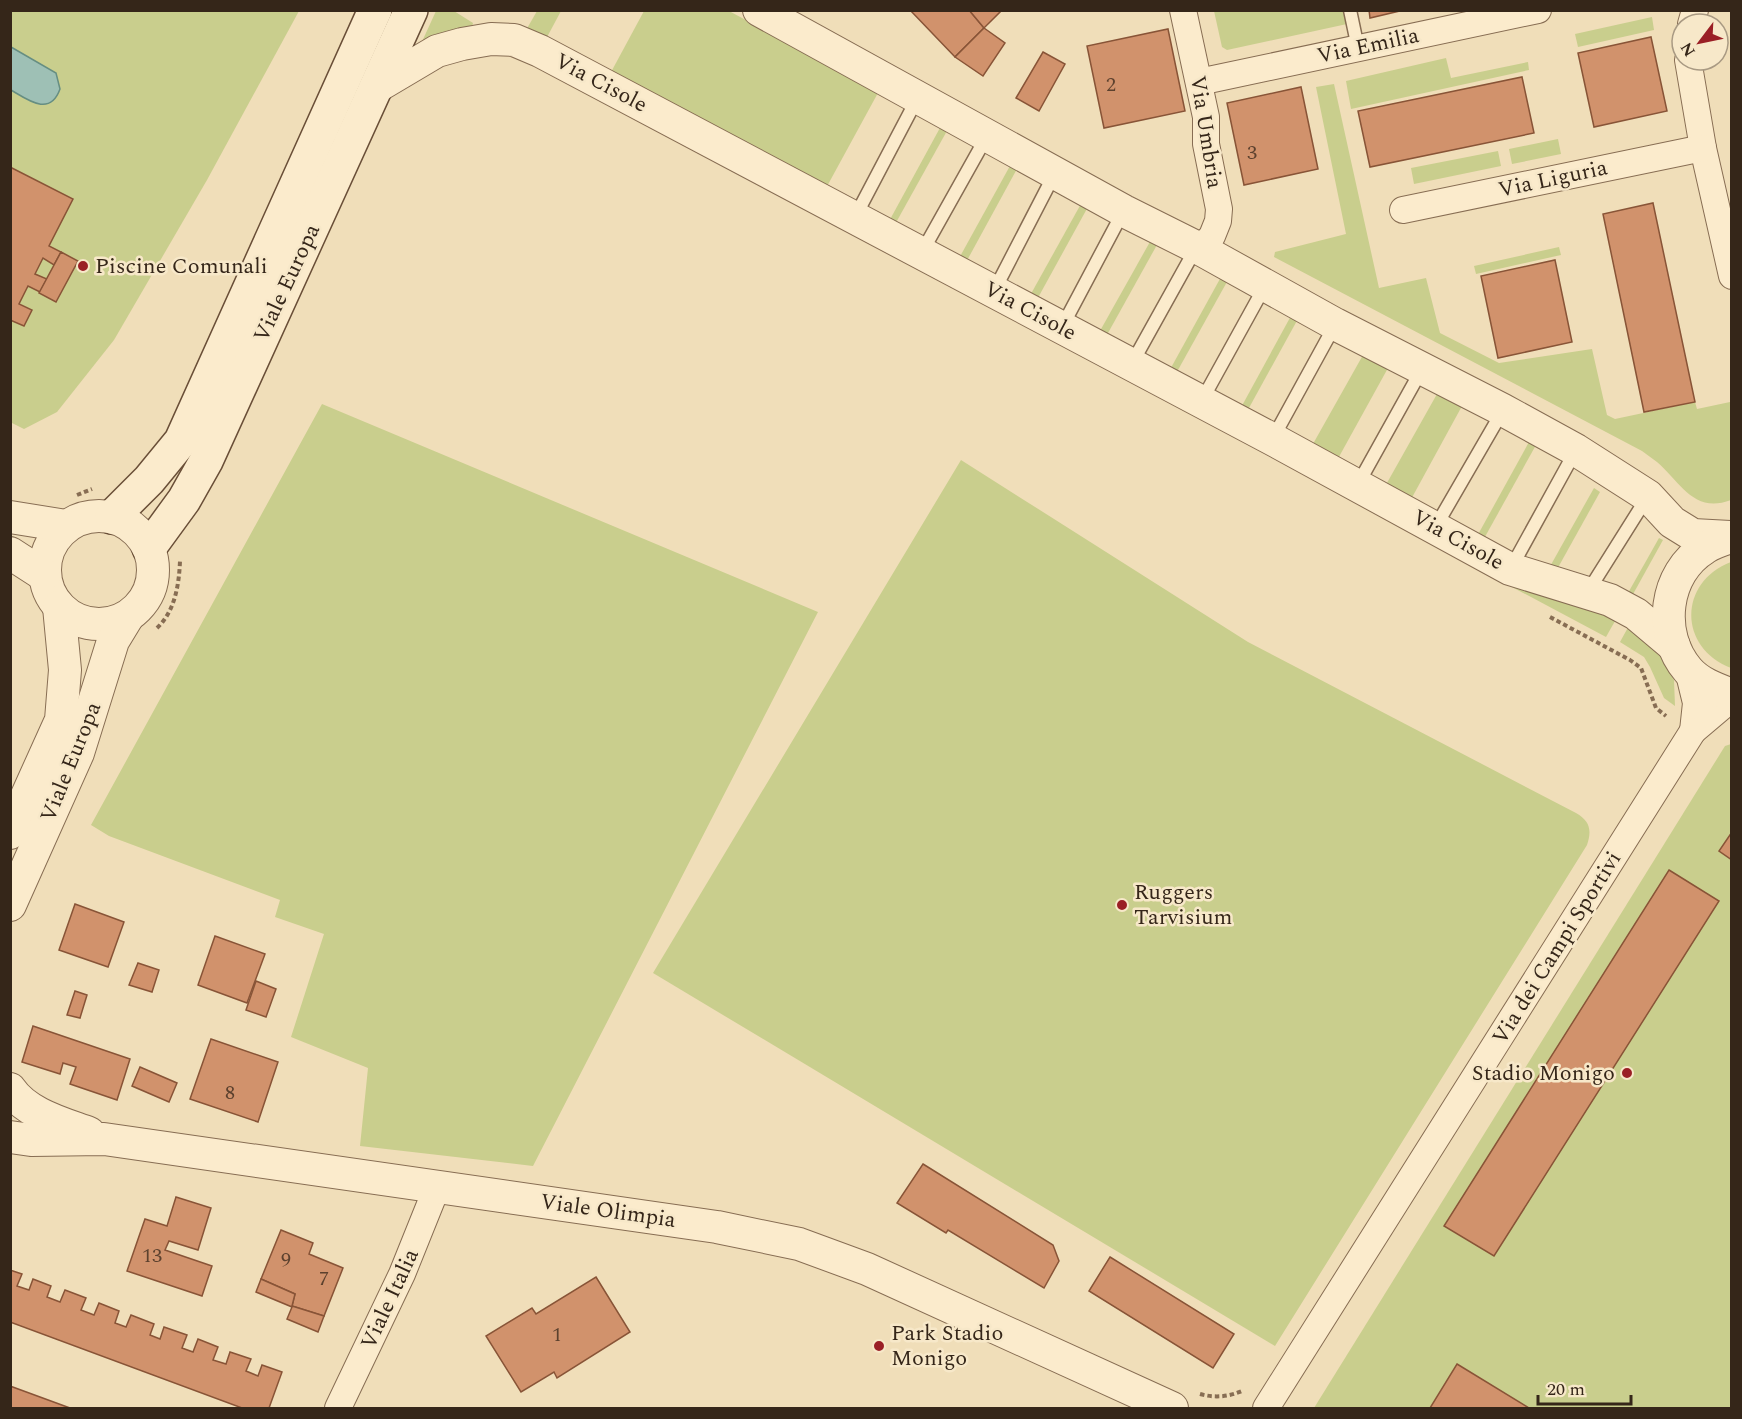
<svg xmlns="http://www.w3.org/2000/svg" width="1742" height="1419" viewBox="0 0 1742 1419" font-family="Spectral,serif">
  <rect width="100%" height="100%" fill="#f0deb9"/>
  <!-- green -->
  <g fill="#c9ce8d">
    <polygon points="10,11 299,11 207,180 114,340 57,412 24,429 10,422"/>
    <polygon points="436,11 454,11 473,23 472,27 420,46"/>
    <polygon points="537,11 561,11 546,39 525,32"/>
    <polygon points="644,11 729,11 879,91 825,190 610,74"/>
    <polygon points="1214,11 1344,11 1347,24 1227,50 1222,47"/>
    <polygon points="1652,17 1654,30 1578,47 1575,34"/>
    <polygon points="1446,58 1451,78 1528,62 1529,70 1351,109 1346,81"/>
    <path d="M1334 84 1379 288 1426 278 1440 333 1499 363 1592 349 1607 415 1615 419 1695 402 1697 409 1730 402 1732 411 1731 500C1694 514 1681 483 1657 462 1652 458 1647 455 1642 451L1274 257 1275 252 1346 234 1316 87Z"/>
    <polygon points="941,126 948,129 893,228 887,225"/>
    <polygon points="1558,139 1561,154 1512,164 1509,149"/>
    <polygon points="1498,151 1501,166 1414,184 1411,168"/>
    <polygon points="1011,164 1018,167 964,266 957,262"/>
    <polygon points="1082,202 1089,205 1034,305 1027,301"/>
    <polygon points="1151,240 1158,243 1103,342 1096,338"/>
    <polygon points="1559,247 1561,255 1476,274 1474,266"/>
    <polygon points="1221,277 1228,280 1173,379 1167,375"/>
    <polygon points="1292,314 1299,317 1244,417 1238,413"/>
    <polygon points="1363,355 1388,368 1335,464 1309,451"/>
    <polygon points="1437,394 1462,406 1409,503 1383,490"/>
    <polygon points="322,404 818,612 533,1166 360,1146 368,1068 291,1037 324,934 275,917 280,900 109,836 91,825"/>
    <polygon points="1529,442 1536,445 1481,544 1475,540"/>
    <path d="M961 460 1248 642 1576 813C1590 821 1592 830 1587 845L1275 1346 653 973Z"/>
    <polygon points="1594,488 1600,492 1555,573 1548,570"/>
    <polygon points="1659,538 1663,540 1632,596 1628,593"/>
    <path d="M1731 562V668C1678 648 1678 582 1731 562Z"/>
    <polygon points="1467,563 1619,614 1606,637"/>
    <polygon points="1631,622 1662,655 1674,680 1675,706 1664,698 1650,667 1644,657 1620,642"/>
    <polygon points="1731,744 1731,1408 1314,1408 1725,746"/>
  </g>
  <!-- water -->
  <path fill="#9ec0b5" stroke="#668e82" stroke-width="1.5" d="M11 47 56 73 60 89C50 117 28 100 11 90Z"/>
  <!-- building -->
  <g fill="#d1926c" stroke="#885437" stroke-width="1.5">
    <polygon points="910,10 969,10 984,28 955,57"/>
    <polygon points="969,10 999,10 1000,12 984,28"/>
    <polygon points="1369,10 1404,10 1370,18"/>
    <polygon points="984,28 1005,43 983,76 955,57"/>
    <polygon points="1168,29 1185,111 1104,128 1087,46"/>
    <polygon points="1651,37 1667,111 1594,127 1578,53"/>
    <polygon points="1043,52 1065,64 1039,111 1016,98"/>
    <polygon points="1522,77 1534,133 1370,167 1358,111"/>
    <polygon points="1301,87 1318,169 1244,185 1227,103"/>
    <polygon points="10,167 73,199 49,246 61,252 54,265 43,258 35,274 47,279 40,292 28,286 19,304 32,310 24,326 10,320"/>
    <polygon points="1653,203 1695,402 1644,412 1603,214"/>
    <polygon points="61,252 78,261 56,302 39,293"/>
    <polygon points="1555,260 1572,342 1498,358 1481,276"/>
    <polygon points="1732,832 1732,860 1719,851"/>
    <polygon points="1669,870 1719,901 1494,1256 1444,1226"/>
    <polygon points="75,904 124,922 108,967 59,950"/>
    <polygon points="215,936 265,954 247,1003 198,985"/>
    <polygon points="138,963 159,970 152,992 129,985"/>
    <polygon points="256,981 276,989 266,1017 246,1010"/>
    <polygon points="75,991 87,995 80,1018 67,1015"/>
    <polygon points="33,1026 130,1059 117,1100 70,1084 76,1067 63,1063 60,1074 22,1062"/>
    <polygon points="211,1039 278,1062 258,1122 190,1099"/>
    <polygon points="140,1067 177,1083 169,1102 132,1086"/>
    <polygon points="923,1164 1053,1245 1059,1261 1044,1288 948,1230 946,1233 897,1203"/>
    <polygon points="176,1197 211,1208 198,1250 169,1241 165,1250 212,1266 202,1296 127,1271 145,1219 167,1226"/>
    <polygon points="281,1230 313,1243 309,1254 343,1268 324,1316 292,1306 295,1294 261,1279"/>
    <polygon points="1110,1257 1234,1334 1213,1368 1089,1291"/>
    <polygon points="10,1270 22,1274 17,1286 29,1290 33,1279 51,1286 47,1297 60,1302 65,1290 86,1298 81,1310 94,1315 99,1303 119,1311 115,1323 126,1327 131,1315 154,1324 150,1335 160,1339 164,1327 187,1335 182,1348 193,1352 198,1339 218,1347 213,1360 226,1364 230,1352 251,1359 246,1371 258,1376 262,1365 282,1372 269,1408 242,1408 10,1322"/>
    <polygon points="596,1277 630,1332 557,1378 554,1372 521,1392 486,1336 532,1308 536,1314"/>
    <polygon points="261,1279 295,1294 292,1306 324,1316 318,1332 287,1319 292,1307 256,1292"/>
    <polygon points="1457,1364 1529,1408 1430,1408"/>
    <polygon points="10,1386 70,1408 10,1408"/>
  </g>
  <g fill="none" stroke-linecap="round" stroke-linejoin="round">
    <defs>
      <g id="service">
        <polyline points="1350,10 1358,48"/>
        <polyline points="855,217 917,99"/>
        <polyline points="922,252 987,136"/>
        <polyline points="994,291 1055,173"/>
        <polyline points="1062,327 1123,212"/>
        <polyline points="1131,365 1191,257 1198,251"/>
        <polyline points="1201,402 1265,286"/>
        <polyline points="1273,438 1335,325"/>
        <polyline points="1358,484 1422,369"/>
        <polyline points="1436,526 1502,412"/>
        <polyline points="1511,568 1576,450"/>
        <polyline points="1587,593 1648,496"/>
      </g>
      <g id="minor">
        <polyline points="1183,10 1206,117 1206,144 1219,209 1218,221 1212,236 1200,249"/>
        <polyline points="1691,24 1695,10"/>
        <polyline points="1688,60 1703,148 1732,276"/>
        <polyline points="1199,82 1538,10"/>
        <polyline points="1403,210 1703,148"/>
        <polyline points="1688,670 1696,703 1693,731 1732,698"/>
        <polyline points="338,1408 402,1274 437,1187"/>
        <polyline points="1266,1408 1693,731"/>
      </g>
      <g id="tertiary">
        <polyline points="759,10 1124,211 1200,249 1335,324 1503,410 1576,450 1648,496 1672,522 1693,535 1730,537"/>
        <polyline points="378,86 437,51 462,44 491,39 514,40 540,51 1272,439 1510,569 1610,600 1636,614 1674,646"/>
        <circle cx="99" cy="570" r="54"/>
        <polyline points="10,517 66,526"/>
        <path d="M1731 537C1722 540 1712 543 1705 548 1664 573 1657 634 1688 670 1699 683 1716 689 1732 695"/>
        <polyline points="10,553 44,575"/>
        <polyline points="10,833 61,720 65,670 59,607"/>
        <polyline points="10,905 78,753 113,641 127,618"/>
        <path d="M10 1089C27 1114 62 1123 89 1133"/>
        <polyline points="10,1137 31,1140 104,1139 717,1227 799,1244 867,1269 1172,1408"/>
      </g>
      <g id="secondary">
        <polyline points="112,517 149,480 181,441 375,10"/>
        <polyline points="149,548 184,500 206,461 411,10"/>
      </g>
    </defs>
    <!-- service casing -->
    <use href="#service" stroke="#876d53" stroke-width="15"/>
    <!-- minor casing -->
    <use href="#minor" stroke="#876d53" stroke-width="28"/>
    <!-- tertiary casing -->
    <use href="#tertiary" stroke="#876d53" stroke-width="34"/>
    <!-- secondary casing -->
    <use href="#secondary" stroke="#694e37" stroke-width="36"/>
    <!-- path -->
    <g stroke="#876d53" stroke-width="4" stroke-dasharray="4.5 3" stroke-linecap="butt">
      <polyline points="77,495 92,489"/>
      <polyline points="1550,617 1630,660 1641,668 1656,708 1666,716"/>
      <path d="M157 628C175 611 179 585 180 561"/>
      <path d="M1200 1394C1214 1398 1228 1397 1242 1391"/>
    </g>
    <!-- service -->
    <use href="#service" stroke="#fbebcc" stroke-width="12"/>
    <!-- minor -->
    <use href="#minor" stroke="#fbebcc" stroke-width="26"/>
    <!-- tertiary -->
    <use href="#tertiary" stroke="#fbebcc" stroke-width="32"/>
    <!-- secondary -->
    <use href="#secondary" stroke="#fbebcc" stroke-width="33"/>
  </g>
  <!-- markers -->
  <g fill="#9a1f25" stroke="#f7e8c9" stroke-width="2">
    <circle cx="83" cy="266" r="6"/>
    <circle cx="1122" cy="905" r="6"/>
    <circle cx="1627" cy="1073" r="6"/>
    <circle cx="879" cy="1346" r="6"/>
  </g>
  <g text-anchor="middle" dominant-baseline="central" stroke-width="5" stroke-linejoin="round" paint-order="stroke">
    <!-- number labels -->
    <g font-size="20" fill="#5c412e">
      <text x="1111" y="85">2</text>
      <text x="1252" y="153">3</text>
      <text x="230" y="1093">8</text>
      <text x="152" y="1256">13</text>
      <text x="286" y="1260">9</text>
      <text x="324" y="1279">7</text>
      <text x="557" y="1335">1</text>
    </g>
    <!-- street labels -->
    <g font-size="22" fill="#352619" stroke="#f7e8c9">
      <text transform="translate(1368 46) rotate(-12)">Via Emilia</text>
      <text transform="translate(601 83) rotate(28)">Via Cisole</text>
      <text transform="translate(1206 132) rotate(81)">Via Umbria</text>
      <text transform="translate(1553 179) rotate(-12)">Via Liguria</text>
      <text transform="translate(287 283) rotate(-65)">Viale Europa</text>
      <text transform="translate(1030 311) rotate(28)">Via Cisole</text>
      <text transform="translate(1458 540) rotate(29)">Via Cisole</text>
      <text transform="translate(71 762) rotate(-68)">Viale Europa</text>
      <text transform="translate(1557 948) rotate(-58)">Via dei Campi Sportivi</text>
      <text transform="translate(608 1211) rotate(8)">Viale Olimpia</text>
      <text transform="translate(390 1299) rotate(-65)">Viale Italia</text>
    </g>
    <!-- poi labels -->
    <g font-size="22" fill="#352619" stroke="#f7e8c9" text-anchor="start">
      <text x="95" y="266">Piscine Comunali</text>
      <text x="1134" y="892">Ruggers<tspan x="1134" dy="25">Tarvisium</tspan></text>
      <text x="1615" y="1073" text-anchor="end">Stadio Monigo</text>
      <text x="891" y="1333">Park Stadio<tspan x="891" dy="25">Monigo</tspan></text>
    </g>
  </g>
  <!-- border -->
  <rect width="1742" height="1419" fill="none" stroke="#352619" stroke-width="24"/>
  <!-- north arrow -->
  <g transform="translate(1700 42) rotate(238)"><circle r="28" fill="#f7e8c9" stroke="#a99a83" stroke-width="1.5"/>
  <path d="M0-4.5L10 22L0 15L-10 22Z" fill="#9a1f25"/>
  <text y="-9" font-size="16" font-weight="bold" text-anchor="middle" fill="#352619">N</text>
  </g>
  <!-- scale -->
  <path d="M1538 1395v9h93v-9" fill="none" stroke="#352619" stroke-width="3"/>
  <text x="1547" y="1395" font-size="18" fill="#352619" stroke="#f7e8c9" stroke-width="4.5" paint-order="stroke">20 m</text>
</svg>
